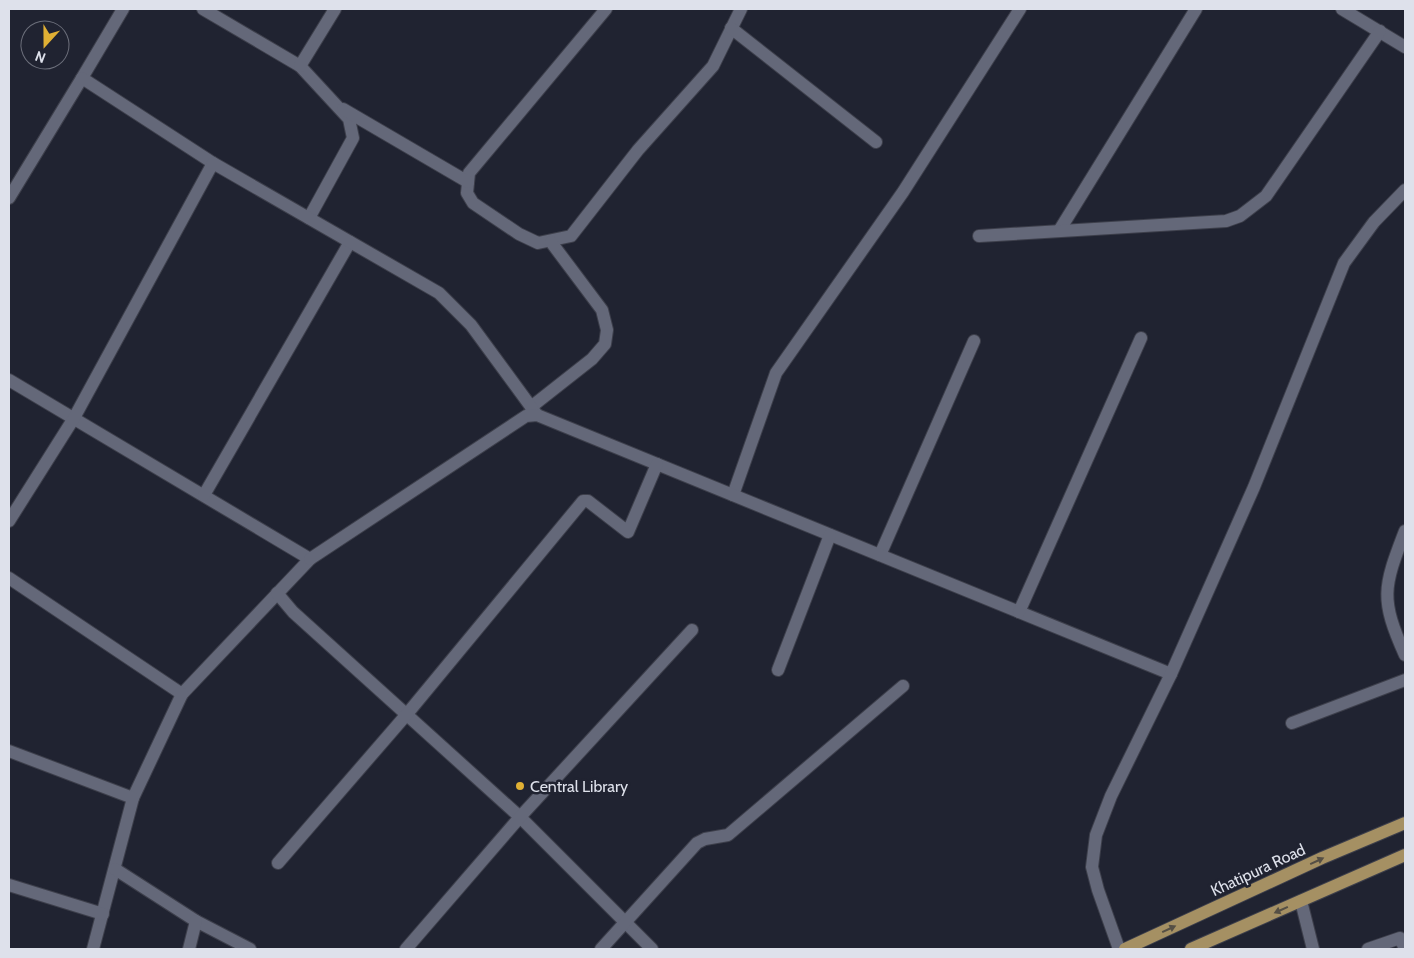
<svg xmlns="http://www.w3.org/2000/svg" width="1414" height="958" viewBox="0 0 1414 958" font-family="Cabin,sans-serif">
  <rect width="100%" height="100%" fill="#202331"/>
  <g fill="none" stroke-linecap="round" stroke-linejoin="round">
    <defs>
      <g id="minor">
        <polyline points="203,9 300,66 349,119 353,138 309,218"/>
        <polyline points="606,9 469,173 467,193 473,203 519,234 538,243 571,236 638,150 713,66 741,9"/>
        <polyline points="1342,9 1405,47"/>
        <polyline points="731,28 876,142"/>
        <polyline points="300,66 335,9"/>
        <polyline points="82,78 123,9"/>
        <polyline points="343,109 468,182"/>
        <polyline points="9,198 82,78 213,163"/>
        <polyline points="1059,231 1196,9"/>
        <polyline points="979,236 1226,221 1240,216 1266,196 1380,31"/>
        <polyline points="9,380 310,559 182,694"/>
        <polyline points="531,407 592,359 605,344 607,330 602,310 551,242"/>
        <polyline points="204,495 350,242"/>
        <polyline points="733,495 776,373 903,192 1020,9"/>
        <polyline points="9,521 74,418 213,163 439,293 471,325 537,415"/>
        <path d="M1405 531C1383 588 1380 599 1405 655"/>
        <polyline points="880,555 974,341"/>
        <polyline points="310,559 526,416 537,415 1171,674"/>
        <polyline points="9,578 182,694 133,798"/>
        <polyline points="277,593 293,612 520,817 652,949"/>
        <polyline points="1019,612 1141,338"/>
        <polyline points="778,670 830,535"/>
        <polyline points="1292,723 1405,680"/>
        <polyline points="9,751 133,798 93,949"/>
        <polyline points="278,863 407,714 583,501 588,501 628,532 657,464"/>
        <polyline points="115,869 196,921 250,949"/>
        <polyline points="9,885 103,914"/>
        <polyline points="1301,901 1313,949"/>
        <polyline points="189,949 196,921"/>
        <polyline points="406,949 520,817 692,630"/>
        <polyline points="601,949 697,843 705,839 728,835 903,686"/>
        <polyline points="1119,949 1098,890 1092,867 1096,835 1111,796 1171,674 1254,487 1344,263 1374,222 1405,190"/>
        <polyline points="1368,949 1400,938 1405,949"/>
      </g>
      <g id="major">
        <polyline points="1125,949 1322,858 1405,823"/>
        <polyline points="1191,949 1405,855"/>
      </g>
    </defs>
    <!-- minor casing -->
    <use href="#minor" stroke="#3d3f4b" stroke-width="14"/>
    <!-- major casing -->
    <use href="#major" stroke="#3d3f4b" stroke-width="14"/>
    <!-- minor -->
    <use href="#minor" stroke="#646879" stroke-width="12"/>
    <!-- major -->
    <use href="#major" stroke="#a59063" stroke-width="12"/>
  </g>
  <!-- one-way arrows -->
  <defs><path id="oneway-solid" d="M-6-.8H1V-3.2L6.5 0L1 3.2V.8H-6Z" transform="scale(1.25)"/></defs>
  <g fill="#554f45">
    <use href="#oneway-solid" transform="translate(1317 861) rotate(-25)"/>
    <use href="#oneway-solid" transform="translate(1281 910) rotate(156)"/>
    <use href="#oneway-solid" transform="translate(1169 929) rotate(-25)"/>
  </g>
  <!-- markers -->
  <circle fill="#e0b034" stroke="#202331" stroke-width="2" cx="520" cy="786" r="5"/>
  <g text-anchor="middle" dominant-baseline="central" stroke-width="5" stroke-linejoin="round" paint-order="stroke">
    <!-- poi labels -->
    <g font-size="16" fill="#dee1eb" stroke="#202331" text-anchor="start">
      <text x="530" y="786">Central Library</text>
    </g>
    <!-- street labels -->
    <g font-size="16" fill="#dee1eb" stroke="#202331">
      <text transform="translate(1258 870) rotate(-25)">Khatipura Road</text>
    </g>
  </g>
  <!-- border -->
  <rect width="1414" height="958" fill="none" stroke="#dee1eb" stroke-width="20"/>
  <!-- north arrow -->
  <g transform="translate(45 45) rotate(201)"><circle r="24" fill="#202331" stroke="#6c6f7b"/>
  <path d="M0-4L9 19L0 12L-9 19Z" fill="#e0b034"/>
  <text y="-8" font-size="14" font-weight="bold" text-anchor="middle" fill="#dee1eb">N</text>
  </g>
</svg>
